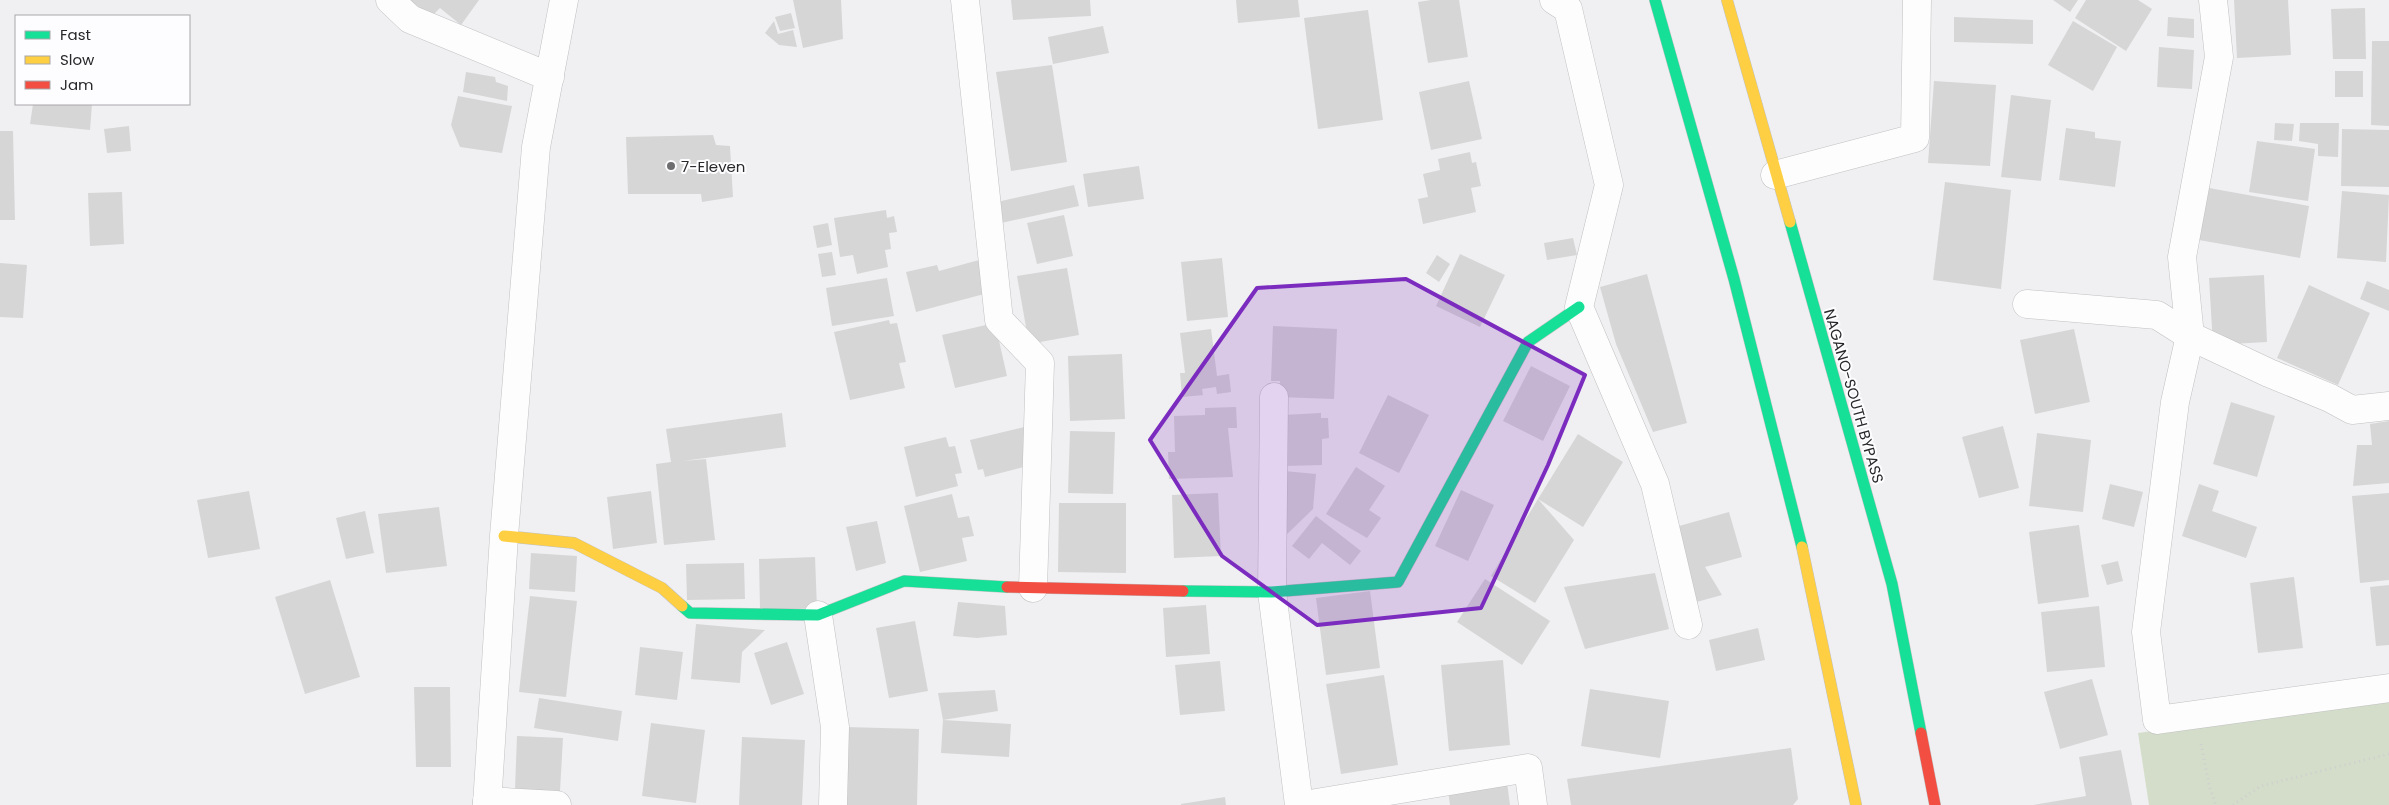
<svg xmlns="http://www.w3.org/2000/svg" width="2389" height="805" viewBox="0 0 2389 805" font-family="Poppins,sans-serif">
  <rect width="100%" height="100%" fill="#f0f0f2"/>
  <!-- green -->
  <polygon fill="#d3ddc9" points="2389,700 2389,805 2149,805 2138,733"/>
  <!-- building -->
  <g fill="#d6d6d7">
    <polygon points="409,0 479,0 461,25 440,8 432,16"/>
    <polygon points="793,0 841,0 843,39 803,48"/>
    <polygon points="1011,0 1090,0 1091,16 1013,20"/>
    <polygon points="1236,0 1298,0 1300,17 1238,23"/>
    <polygon points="1431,0 1459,0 1468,57 1428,63 1418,2"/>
    <polygon points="2053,0 2078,0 2070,12"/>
    <polygon points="2086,0 2138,0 2152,9 2126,51 2075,18"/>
    <polygon points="2234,0 2288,0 2291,55 2237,58"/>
    <polygon points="2365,8 2366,59 2333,59 2331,9"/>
    <polygon points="1368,10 1383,120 1318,129 1304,18"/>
    <polygon points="791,13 795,28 780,31 775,17"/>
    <polygon points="1954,17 2033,20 2033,44 1954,42"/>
    <polygon points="2168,17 2194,19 2194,38 2167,36"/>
    <polygon points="774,21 778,34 793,30 797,47 779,45 765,33"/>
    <polygon points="2073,21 2117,47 2093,91 2048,65"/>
    <polygon points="1103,26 1109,53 1053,64 1048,37"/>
    <polygon points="2372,41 2389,41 2389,126 2371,125"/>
    <polygon points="2159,47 2194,50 2192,89 2157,87"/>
    <polygon points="1052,65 1067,162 1011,171 996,72"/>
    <rect x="2335" y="71" width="28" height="26"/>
    <polygon points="466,72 495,77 496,82 508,86 507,101 463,92"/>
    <polygon points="1469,81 1482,139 1431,150 1419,92"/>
    <polygon points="1934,81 1996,85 1990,166 1928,163"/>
    <polygon points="2011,95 2051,100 2041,181 2001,177"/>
    <polygon points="458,96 512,106 502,153 460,147 451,125"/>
    <polygon points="33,104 92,104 90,130 30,124"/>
    <polygon points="2275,123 2294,124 2292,141 2274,140"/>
    <polygon points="2300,123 2339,123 2338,157 2318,156 2318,144 2299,141"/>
    <polygon points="129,126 131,151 107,153 104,129"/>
    <polygon points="2066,128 2095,132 2095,138 2121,141 2115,187 2059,180"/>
    <polygon points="2342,129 2389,130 2389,187 2341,186"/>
    <polygon points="0,131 13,131 15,220 0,220"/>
    <polygon points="713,135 716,145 730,146 733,197 702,202 701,194 628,194 626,137"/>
    <polygon points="2257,141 2315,149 2308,201 2249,192"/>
    <polygon points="1470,152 1472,163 1476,162 1481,186 1471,188 1476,212 1423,224 1418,199 1428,197 1423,174 1440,170 1438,159"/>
    <polygon points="1139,166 1144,199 1088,207 1083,174"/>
    <polygon points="1945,182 2011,190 2001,289 1933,280"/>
    <polygon points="1074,185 1079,206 1001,223 997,202"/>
    <polygon points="2209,188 2309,206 2300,258 2199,240"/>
    <polygon points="2342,191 2389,195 2386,262 2337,258"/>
    <polygon points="122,192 124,244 90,246 88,193"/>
    <polygon points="886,210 887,218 894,216 897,232 889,233 891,249 885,250 888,267 857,274 853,255 840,257 834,218"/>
    <polygon points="1064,215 1073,256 1037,264 1027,223"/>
    <polygon points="828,223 832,245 817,248 813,226"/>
    <polygon points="1573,238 1577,255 1547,260 1544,243"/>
    <polygon points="832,252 836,275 822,277 818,254"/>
    <polygon points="1460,254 1505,275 1480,327 1436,306"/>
    <polygon points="1437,255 1450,264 1439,282 1426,273"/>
    <polygon points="1222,258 1228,317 1187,321 1181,262"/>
    <polygon points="979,260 988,293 916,312 906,272 937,265 939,271"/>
    <polygon points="0,263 27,265 23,318 0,317"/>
    <polygon points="1067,268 1079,335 1029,344 1017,276"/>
    <polygon points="1647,274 1687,423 1653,432 1616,344 1600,287"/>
    <polygon points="2264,275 2267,342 2213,345 2209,278"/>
    <polygon points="887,278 894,316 832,326 826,288"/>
    <polygon points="2367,281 2389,290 2389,311 2360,299"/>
    <polygon points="2309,285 2370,313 2338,385 2277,358"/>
    <polygon points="889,320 890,324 897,323 906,362 899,363 905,388 850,400 834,332"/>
    <polygon points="995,323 1007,376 955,388 942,335"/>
    <polygon points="1273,326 1337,329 1334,399 1279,397 1280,381 1271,381"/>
    <polygon points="1211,329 1217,376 1229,374 1231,392 1217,394 1216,387 1202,389 1203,395 1182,397 1180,373 1185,373 1180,333"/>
    <polygon points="2074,329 2090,402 2035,414 2020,340"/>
    <polygon points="1122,354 1125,419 1070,421 1068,356"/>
    <polygon points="1531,366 1570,386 1543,441 1503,421"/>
    <polygon points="1388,395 1429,415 1399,473 1359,453"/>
    <polygon points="2231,402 2275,416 2257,477 2213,464"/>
    <polygon points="1236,407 1237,428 1228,428 1233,477 1169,479 1168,452 1175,452 1174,416 1205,415 1205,408"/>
    <polygon points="782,413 786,447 683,461 706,459 715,540 664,545 656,464 671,462 666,429"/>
    <polygon points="1321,413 1321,418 1328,418 1329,438 1322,439 1322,465 1285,466 1283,415"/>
    <polygon points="2389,421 2389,483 2353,486 2357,445 2372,445 2370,424"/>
    <polygon points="1029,426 1035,464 985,477 983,469 978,470 970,440"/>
    <polygon points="2003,426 2019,488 1979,498 1962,437"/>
    <polygon points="1070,431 1115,432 1113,494 1068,493"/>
    <polygon points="2037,433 2091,440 2083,512 2029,506"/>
    <polygon points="1578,434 1623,462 1583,527 1538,499"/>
    <polygon points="946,437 949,447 955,446 962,473 955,474 958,486 916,497 904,447"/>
    <polygon points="1356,467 1385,486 1369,510 1381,518 1367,538 1326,514"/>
    <polygon points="1284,471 1316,474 1313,509 1283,538"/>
    <polygon points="2110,484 2143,492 2134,527 2102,519"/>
    <polygon points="2199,484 2219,491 2212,511 2257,527 2246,558 2182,536"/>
    <polygon points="1461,490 1494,505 1468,561 1435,546"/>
    <polygon points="249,491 260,549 208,558 197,500"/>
    <polygon points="651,491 657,543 613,549 607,497"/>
    <polygon points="1218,493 1221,556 1174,558 1172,495"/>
    <polygon points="2389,493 2389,580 2360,583 2352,496"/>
    <polygon points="952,494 958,518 969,516 974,536 962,538 967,561 920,572 904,506"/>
    <polygon points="1538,499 1574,540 1535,603 1491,576"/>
    <polygon points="1059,503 1126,503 1126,573 1058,572"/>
    <polygon points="439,507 447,566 386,573 378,514"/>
    <polygon points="365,511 374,553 346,559 336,518"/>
    <polygon points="1729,512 1742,557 1705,567 1722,595 1693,603 1672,528"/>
    <polygon points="1316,516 1361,551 1350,565 1322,543 1309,559 1292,546"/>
    <polygon points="877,521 886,563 856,571 846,527"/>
    <polygon points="2079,525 2089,597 2038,604 2029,532"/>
    <polygon points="531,553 577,556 575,592 529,589"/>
    <polygon points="815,557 817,608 760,610 759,559"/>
    <polygon points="2118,561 2123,581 2107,585 2101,565"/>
    <polygon points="744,563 745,599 687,600 686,564"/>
    <polygon points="1655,573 1669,629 1585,649 1564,587"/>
    <polygon points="2294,577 2303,648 2258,653 2250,583"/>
    <polygon points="1485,579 1550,621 1522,665 1457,622"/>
    <polygon points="330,580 360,677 305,694 275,597"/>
    <polygon points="2389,585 2389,645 2376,646 2370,587"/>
    <polygon points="1370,591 1380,668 1326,675 1316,598"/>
    <polygon points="530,596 577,601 566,697 519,692"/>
    <polygon points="958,602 1005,606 1007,635 977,638 953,636"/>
    <polygon points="1206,605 1210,654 1166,657 1163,608"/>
    <polygon points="2099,606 2105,667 2047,672 2041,612"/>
    <polygon points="915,621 928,691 889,698 876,628"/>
    <polygon points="696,624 765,630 742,652 740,683 691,679"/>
    <polygon points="1758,628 1765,660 1716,671 1709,640"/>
    <polygon points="787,642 804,694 771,705 754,653"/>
    <polygon points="640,647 683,652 677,700 635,695"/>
    <polygon points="1503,660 1510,745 1449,751 1441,665"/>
    <polygon points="1220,661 1225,711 1180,715 1175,665"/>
    <polygon points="1384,675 1398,765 1341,774 1326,684"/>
    <polygon points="2092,679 2108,735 2060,749 2044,692"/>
    <polygon points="414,687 450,687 451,767 416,767"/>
    <polygon points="1590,689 1669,701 1660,758 1581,746"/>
    <polygon points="995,690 998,711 943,720 938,693"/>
    <polygon points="539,698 622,711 618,741 534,728"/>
    <polygon points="943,720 1011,724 1009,757 941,753"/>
    <polygon points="651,723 705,730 696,803 642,796"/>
    <polygon points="845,727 919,729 917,805 843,805"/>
    <polygon points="517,736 563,738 560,791 515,789"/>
    <polygon points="742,737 805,740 802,805 739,805"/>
    <polygon points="1791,748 1798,799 1793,805 1571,805 1567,779"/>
    <polygon points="2121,750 2132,805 2033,805 2086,796 2079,757"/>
    <polygon points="1507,782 1510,805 1450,805 1448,790"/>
    <polygon points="1225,797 1226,805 1181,805 1181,804"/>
  </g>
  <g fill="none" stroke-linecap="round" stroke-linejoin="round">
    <defs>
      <g id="street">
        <polyline points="390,0 410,19 550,77"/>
        <polyline points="965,0 999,320 1040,363 1033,588"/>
        <polyline points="1554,0 1568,9 1609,185 1579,307 1655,484 1688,625"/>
        <polyline points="2213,0 2219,57 2182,257 2190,336 2269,373 2330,398 2352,410 2389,406"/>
        <polyline points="1775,175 1915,138 1917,0"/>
        <polyline points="2027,304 2157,315 2190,336 2175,402 2146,632 2157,720 2389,688"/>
        <polyline points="1274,397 1272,592 1299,805"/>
        <polyline points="818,615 835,727 833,805"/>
        <polyline points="487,801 557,805"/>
        <polyline points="487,805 504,536 536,147 564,0"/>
        <polyline points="1304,805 1528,768 1533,805"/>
      </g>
      <g id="fast">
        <polyline points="1655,0 1734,279 1802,547"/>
        <polyline points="1790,222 1892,584 1921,733"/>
        <polyline points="1183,591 1272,592 1398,582 1528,342 1579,307"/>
        <polyline points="682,606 690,613 818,615 904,581 1007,587"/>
      </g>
      <g id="slow">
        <polyline points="1727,0 1790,222"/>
        <polyline points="504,536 574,543 662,588 682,606"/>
        <polyline points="1802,547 1856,805"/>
      </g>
      <g id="jam">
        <polyline points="1007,587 1183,591"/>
        <polyline points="1921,733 1935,805"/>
      </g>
    </defs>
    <!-- street casing -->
    <use href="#street" stroke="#c1c1c3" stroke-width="29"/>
    <!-- fast casing -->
    <use href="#fast" stroke="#c1c1c3" stroke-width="12"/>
    <!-- slow casing -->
    <use href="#slow" stroke="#c1c1c3" stroke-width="12"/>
    <!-- jam casing -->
    <use href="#jam" stroke="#c1c1c3" stroke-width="12"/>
    <!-- path -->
    <g stroke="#cfcfcf" stroke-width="3" stroke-dasharray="1 4" stroke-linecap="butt">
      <polyline points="2201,744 2209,785 2216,805"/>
      <polyline points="2233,805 2261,786 2389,754"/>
    </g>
    <!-- street -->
    <use href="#street" stroke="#fdfdfd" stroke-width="28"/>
    <!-- fast -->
    <use href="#fast" stroke="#16e098" stroke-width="11"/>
    <!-- slow -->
    <use href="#slow" stroke="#ffcf43" stroke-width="11"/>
    <!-- jam -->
    <use href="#jam" stroke="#f24e42" stroke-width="11"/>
  </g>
  <!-- marked area -->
  <path fill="#7b2cbf" fill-opacity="0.2" stroke="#7b2cbf" stroke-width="4" stroke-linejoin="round" d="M1406 279 1585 375 1548 465 1481 608 1317 625 1222 556 1150 440 1257 288Z"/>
  <!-- markers -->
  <circle fill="#6e6e70" stroke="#fdfcff" stroke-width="2" cx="671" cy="166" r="5"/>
  <g text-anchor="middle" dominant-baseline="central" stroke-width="4" stroke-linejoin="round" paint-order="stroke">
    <!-- poi labels -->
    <g font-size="15" fill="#28282a" stroke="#fdfcff" text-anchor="start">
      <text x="681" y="166">7-Eleven</text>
    </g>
    <!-- street labels -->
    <g font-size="15" fill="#28282a" stroke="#fdfcff">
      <text transform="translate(1854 396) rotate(74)">NAGANO-SOUTH BYPASS</text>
    </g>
  </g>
  <!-- legend -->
  <rect x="15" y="15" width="175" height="90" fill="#fdfcff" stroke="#a8a7aa"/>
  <rect x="25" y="31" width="25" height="8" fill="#16e098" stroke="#a8a7aa"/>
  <text x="60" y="40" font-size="15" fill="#28282a">Fast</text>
  <rect x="25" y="56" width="25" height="8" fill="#ffcf43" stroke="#a8a7aa"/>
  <text x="60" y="65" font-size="15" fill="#28282a">Slow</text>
  <rect x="25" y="81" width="25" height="8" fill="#f24e42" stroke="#a8a7aa"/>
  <text x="60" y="90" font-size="15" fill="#28282a">Jam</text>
</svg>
